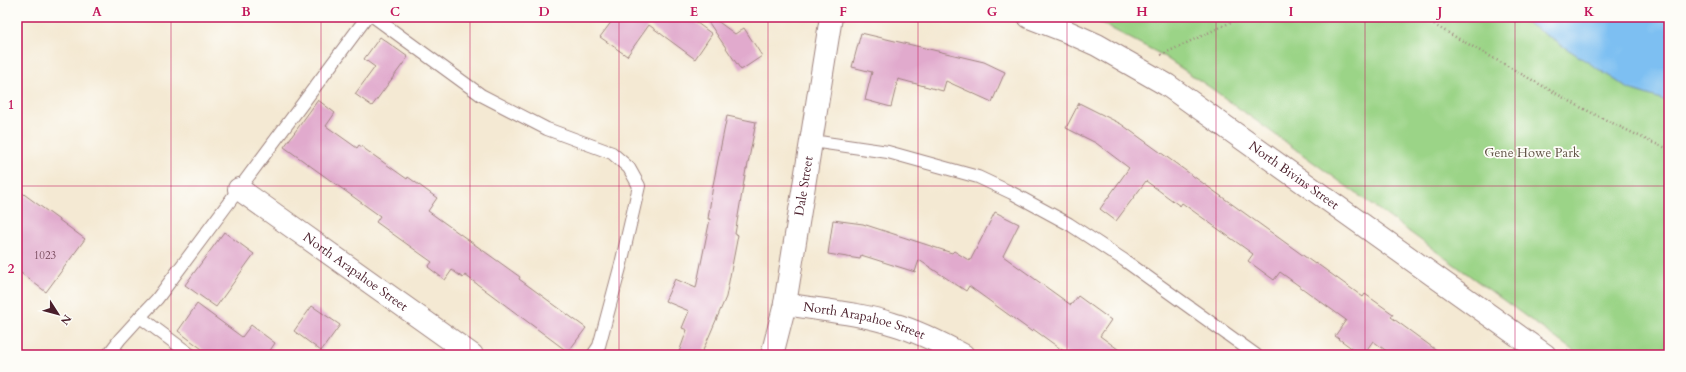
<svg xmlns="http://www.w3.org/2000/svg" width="1686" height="372" viewBox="0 0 1686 372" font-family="Cardo,serif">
  <rect width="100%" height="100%" fill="#fdfcf7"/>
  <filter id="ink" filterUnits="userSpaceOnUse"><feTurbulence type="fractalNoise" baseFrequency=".025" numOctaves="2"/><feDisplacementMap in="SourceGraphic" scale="8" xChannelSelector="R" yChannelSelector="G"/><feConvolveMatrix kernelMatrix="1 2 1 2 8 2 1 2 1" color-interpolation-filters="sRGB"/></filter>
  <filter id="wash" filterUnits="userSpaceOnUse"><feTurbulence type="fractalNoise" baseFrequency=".012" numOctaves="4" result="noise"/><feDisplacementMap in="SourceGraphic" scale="16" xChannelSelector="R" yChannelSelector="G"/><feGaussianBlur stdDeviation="0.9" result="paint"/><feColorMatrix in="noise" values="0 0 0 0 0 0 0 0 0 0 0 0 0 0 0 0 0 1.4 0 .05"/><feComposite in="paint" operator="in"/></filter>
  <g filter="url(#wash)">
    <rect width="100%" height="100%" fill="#f4e9d3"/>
    <!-- green -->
    <polygon fill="#9bd487" stroke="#727a59" points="1089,17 1669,17 1669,355 1579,355 1211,88 1160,54"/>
    <!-- water -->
    <polygon fill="#7dbff2" stroke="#646f8e" points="1518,17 1669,17 1669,100 1664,100 1629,89"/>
    <g id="blocks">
      <!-- building -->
      <g fill="#e1aacd">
        <polygon points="615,17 689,17 712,34 695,59 649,25 627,56 600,37"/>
        <polygon points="705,17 712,17 735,34 744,28 762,56 741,70"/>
        <polygon points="861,33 984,62 1005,72 992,102 946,81 943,91 898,79 891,107 865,100 872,72 852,67"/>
        <polygon points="380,37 408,57 372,106 355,94 375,67 364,59"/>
        <polygon points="318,100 335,113 326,126 357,148 359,145 407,179 408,177 437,198 428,211 520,277 519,279 586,328 568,352 465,275 463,278 452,270 445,280 428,267 432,262 376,222 380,216 284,147"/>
        <polygon points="1079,103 1121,124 1315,264 1316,263 1363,297 1365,294 1393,314 1391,317 1443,355 1392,355 1373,341 1363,355 1361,355 1335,336 1346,320 1280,272 1274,280 1248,261 1253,254 1182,203 1180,206 1146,181 1116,221 1100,209 1129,168 1096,143 1066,128"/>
        <polygon points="727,116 756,122 747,169 746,169 735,234 738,235 726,297 701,355 678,355 687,330 682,328 689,311 665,301 675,279 696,288 710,219 708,219 713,185"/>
        <polygon points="17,189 85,239 46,292 17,270"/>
        <polygon points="995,212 1019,224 1003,256 1071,305 1078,296 1111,320 1100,336 1126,355 1069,355 1033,329 1031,331 969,286 966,291 919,260 915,272 861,255 860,259 828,254 833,220 863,224 952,253 954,251 970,261"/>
        <polygon points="224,232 254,254 216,307 185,285"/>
        <polygon points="197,304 242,337 251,325 275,343 267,355 210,355 178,331"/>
        <polygon points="312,306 340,325 321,351 294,331"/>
      </g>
    </g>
  </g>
  <g filter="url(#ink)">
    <use href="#blocks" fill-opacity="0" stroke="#9f847f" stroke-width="1"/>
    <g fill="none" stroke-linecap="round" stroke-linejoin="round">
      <defs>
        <g id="lane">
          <polyline points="374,17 481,95 547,129 612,153 629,168 639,186 621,264 599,346 593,355"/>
          <polyline points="812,141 888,152 978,177 1012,193 1069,224 1124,260 1256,355"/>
          <polyline points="108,355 120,339 140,317"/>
          <polyline points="191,355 140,317 157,299 367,17"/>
        </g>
        <g id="street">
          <path id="s1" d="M1029 17 1068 32 1097 45 1167 85 1545 355"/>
          <path id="s2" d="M239 189 472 355"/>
          <path id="s3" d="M785 304C821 310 859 313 893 324 917 331 941 343 963 355"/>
          <path id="s4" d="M772 355 785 304 831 17"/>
        </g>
      </defs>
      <!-- lane casing -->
      <use href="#lane" stroke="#9f847f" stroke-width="14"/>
      <!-- street casing -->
      <use href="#street" stroke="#9f847f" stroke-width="24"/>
      <!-- path -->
      <g stroke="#9f847f" stroke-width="2.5" stroke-dasharray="1 3" stroke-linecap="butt">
        <polyline points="1420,17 1582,108 1651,142 1669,149"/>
        <polyline points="1161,55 1242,17"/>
        <polyline points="1567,350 1573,355"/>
      </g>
      <!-- lane -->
      <use href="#lane" stroke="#fff" stroke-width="12"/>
      <!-- street -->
      <use href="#street" stroke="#fff" stroke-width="22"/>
    </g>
  </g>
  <!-- grid -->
  <path fill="none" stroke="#c2185b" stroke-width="1" stroke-opacity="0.55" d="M171 17V355M321 17V355M470 17V355M619 17V355M768 17V355M918 17V355M1067 17V355M1216 17V355M1365 17V355M1515 17V355M17 186H1669"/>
  <g text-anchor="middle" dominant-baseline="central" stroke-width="3.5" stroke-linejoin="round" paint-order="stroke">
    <!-- number labels -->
    <g font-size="11" fill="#704254">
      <text x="45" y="255">1023</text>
    </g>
    <!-- park labels -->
    <g font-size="13" fill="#625547" stroke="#fdfcf7">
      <text x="1532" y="153">Gene Howe Park</text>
    </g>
    <!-- street labels -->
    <g font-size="13" fill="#4a1f2b" stroke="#fdfcf7">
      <text stroke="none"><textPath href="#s1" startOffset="310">North Bivins Street</textPath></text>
      <text stroke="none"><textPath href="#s4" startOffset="172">Dale Street</textPath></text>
      <text stroke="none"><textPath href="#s2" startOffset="143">North Arapahoe Street</textPath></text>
      <text stroke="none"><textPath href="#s3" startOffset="81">North Arapahoe Street</textPath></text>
    </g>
  </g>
  <!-- margin -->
  <rect width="1686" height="372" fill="none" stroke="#fdfcf7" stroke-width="44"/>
  <!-- north arrow -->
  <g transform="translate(58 314) rotate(126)" stroke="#fdfcf7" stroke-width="3" paint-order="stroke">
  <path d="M0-3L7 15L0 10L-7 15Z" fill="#4a1f2b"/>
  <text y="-6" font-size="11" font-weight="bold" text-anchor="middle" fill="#4a1f2b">N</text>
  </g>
  <rect x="22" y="22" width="1642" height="328" fill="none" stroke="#c2185b" stroke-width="1.5"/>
  <g font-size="13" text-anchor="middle" font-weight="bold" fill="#c2185b">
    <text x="97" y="16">A</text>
    <text x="246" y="16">B</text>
    <text x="395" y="16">C</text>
    <text x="544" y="16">D</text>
    <text x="694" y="16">E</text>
    <text x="843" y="16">F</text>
    <text x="992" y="16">G</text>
    <text x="1142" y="16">H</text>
    <text x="1291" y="16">I</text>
    <text x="1440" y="16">J</text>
    <text x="1589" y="16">K</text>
    <text x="11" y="109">1</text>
    <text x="11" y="273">2</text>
  </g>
</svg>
